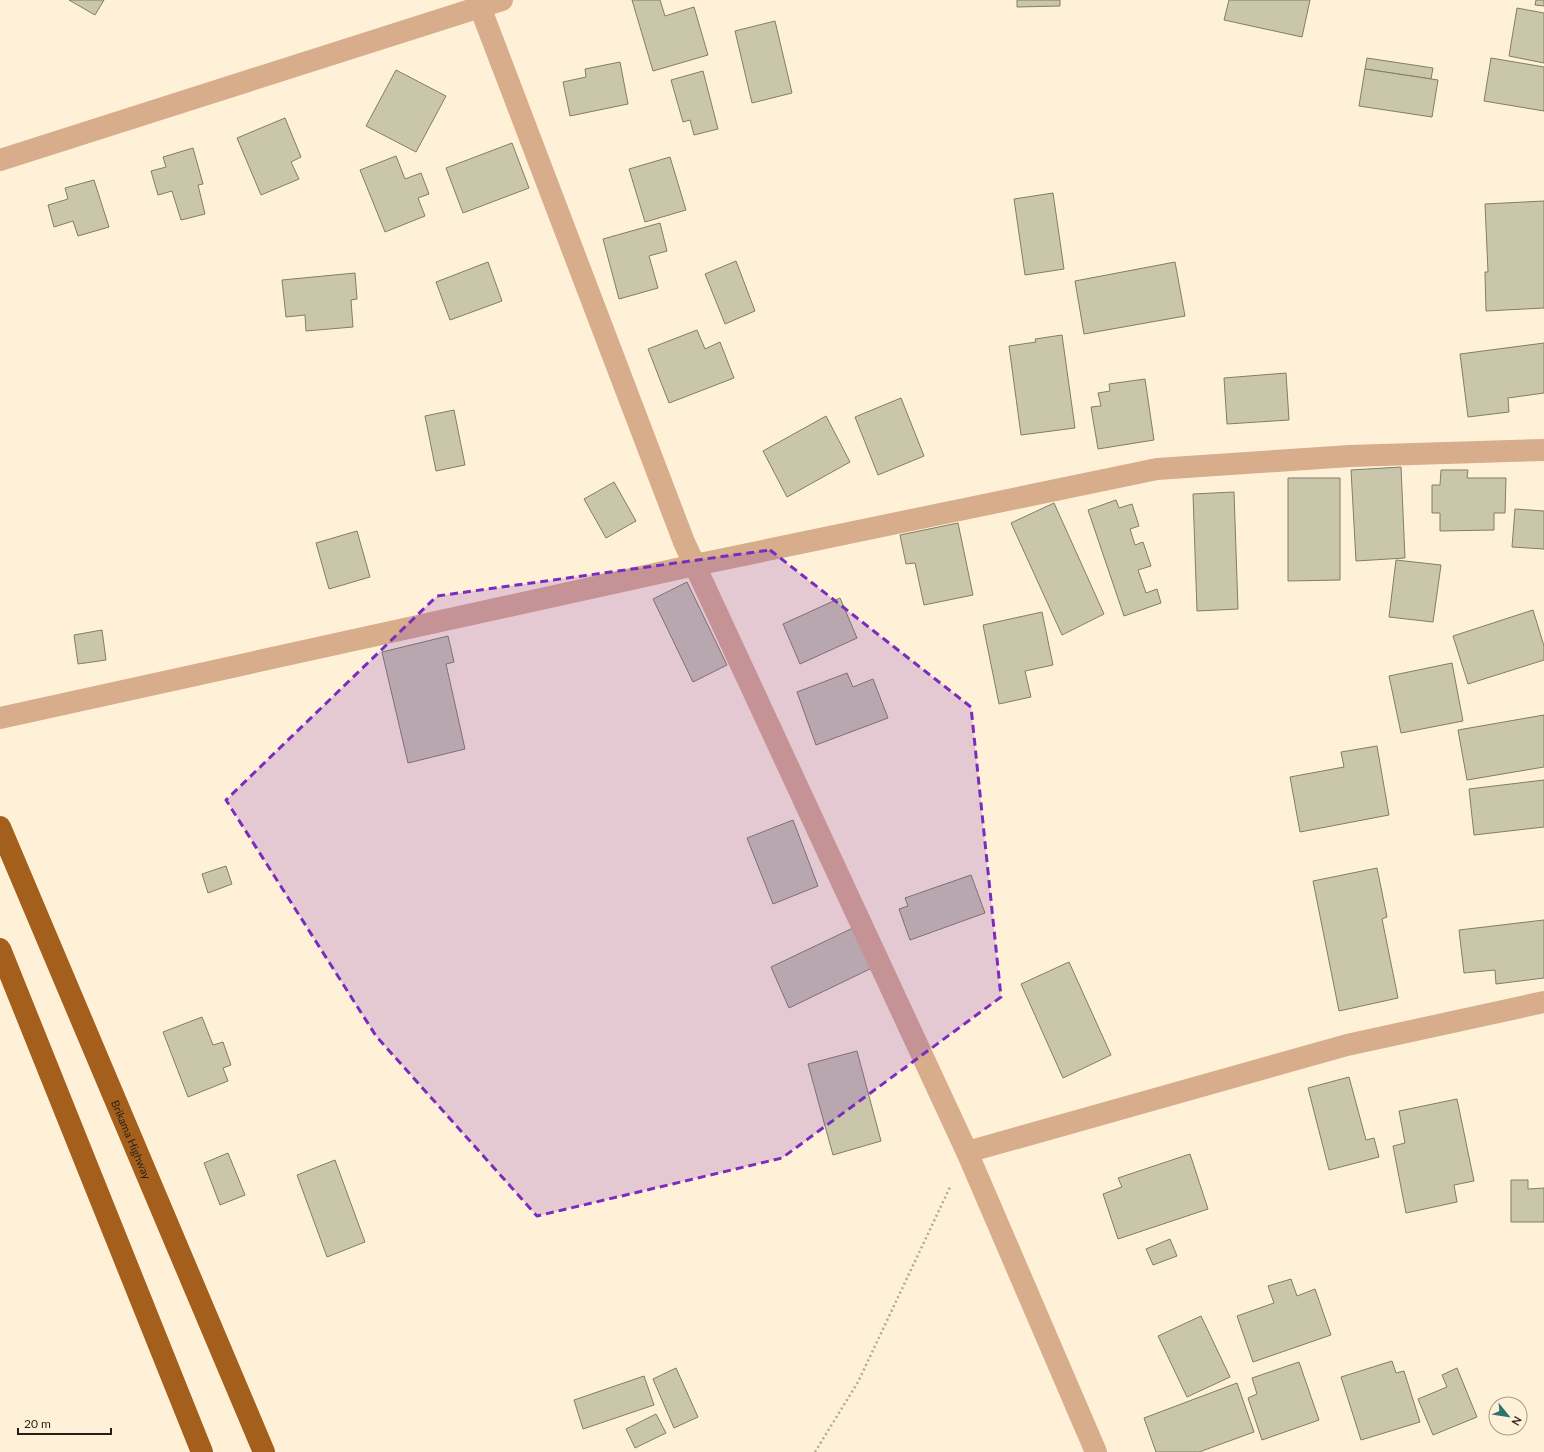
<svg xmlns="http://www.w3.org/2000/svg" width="1544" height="1452" viewBox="0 0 1544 1452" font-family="Lato,sans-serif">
  <rect width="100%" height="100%" fill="#fff1d8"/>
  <!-- building -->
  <g fill="#c9c6ac" stroke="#807e65">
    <polygon points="69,0 104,0 95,15"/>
    <polygon points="632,0 660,0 665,16 694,7 708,55 653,71"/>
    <polygon points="1017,0 1060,0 1060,6 1017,7"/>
    <polygon points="1229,0 1310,0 1302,37 1224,20"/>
    <polygon points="1536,0 1544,0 1544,6 1535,5"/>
    <polygon points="1517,8 1544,13 1544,63 1509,56"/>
    <polygon points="775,21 792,93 752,103 735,31"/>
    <polygon points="1367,58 1433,68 1431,79 1365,69"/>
    <polygon points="1491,58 1544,67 1544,111 1484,101"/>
    <polygon points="620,62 628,104 570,116 563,82 586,77 585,69"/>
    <polygon points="1365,69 1438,80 1432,117 1359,106"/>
    <polygon points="396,70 446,96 416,152 366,126"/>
    <polygon points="703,71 718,129 694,135 690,120 683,122 671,80"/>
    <polygon points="285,118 301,157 291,162 299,179 261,195 237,138"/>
    <polygon points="512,143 529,188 463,213 446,168"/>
    <polygon points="193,148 203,184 198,185 205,214 181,220 172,191 158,195 151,171 166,167 163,157"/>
    <polygon points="396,156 405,179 421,173 429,194 418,198 425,216 385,232 360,170"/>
    <polygon points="670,157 686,210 645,222 629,169"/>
    <polygon points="94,180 109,227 78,236 73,221 54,227 48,205 68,199 65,188"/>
    <polygon points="1053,193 1064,269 1025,275 1014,199"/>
    <polygon points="1544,201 1544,308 1486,311 1485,272 1488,272 1485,204"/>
    <polygon points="660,223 667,251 649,256 658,288 619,299 603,239"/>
    <polygon points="736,261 755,311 725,324 705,274"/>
    <polygon points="488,262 502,301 450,320 436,282"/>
    <polygon points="1175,262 1185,316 1084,334 1075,281"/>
    <polygon points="355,273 357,299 351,300 353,327 306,331 305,315 286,317 282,280"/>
    <polygon points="697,330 705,349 720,342 734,378 669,403 648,349"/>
    <polygon points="1062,335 1075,428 1021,435 1009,346 1036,342 1035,339"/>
    <polygon points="1544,343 1544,393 1508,398 1509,412 1468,417 1460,354"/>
    <polygon points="1286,373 1289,420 1227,424 1224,378"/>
    <polygon points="1145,379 1154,440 1098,449 1091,407 1101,406 1098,393 1110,391 1109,384"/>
    <polygon points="901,398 924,456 878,475 855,417"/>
    <polygon points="454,410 465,465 436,471 425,416"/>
    <polygon points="826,416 850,462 787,497 763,451"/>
    <polygon points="1401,467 1405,558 1356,561 1351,470"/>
    <polygon points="1441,470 1468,470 1467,478 1506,478 1505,513 1494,513 1494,530 1440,531 1440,513 1432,513 1432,485 1440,485"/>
    <polygon points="1288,478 1340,478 1340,580 1288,581"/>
    <polygon points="614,482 636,521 606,538 584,499"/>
    <polygon points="1234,492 1238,609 1197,611 1193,494"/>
    <polygon points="1116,500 1119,508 1132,504 1139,526 1130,529 1135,545 1143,542 1151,566 1138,570 1146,593 1157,589 1161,603 1124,616 1088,510"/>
    <polygon points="1054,503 1104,614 1062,635 1011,523"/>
    <polygon points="1515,509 1544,511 1544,549 1512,547"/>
    <polygon points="958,523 973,595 924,605 915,563 906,564 900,535"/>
    <polygon points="357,531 370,577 329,589 316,543"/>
    <polygon points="1396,560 1441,565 1433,622 1389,617"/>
    <polygon points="687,582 727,665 693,682 653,599"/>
    <polygon points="840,598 857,638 800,664 783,624"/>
    <polygon points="1533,610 1544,646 1544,660 1468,684 1453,636"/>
    <polygon points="1042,612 1053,665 1025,671 1031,697 999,704 983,625"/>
    <polygon points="102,630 106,660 78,664 74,635"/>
    <polygon points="448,636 454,662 446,664 465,749 408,763 382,652"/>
    <polygon points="1452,663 1463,721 1401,733 1389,676"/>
    <polygon points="847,673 853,687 873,679 888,718 816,745 797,692"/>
    <polygon points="1544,715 1544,767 1467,780 1458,730"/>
    <polygon points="1377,746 1389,815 1300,832 1290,777 1344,767 1341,752"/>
    <polygon points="1544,780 1544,827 1474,835 1469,789"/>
    <polygon points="793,820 818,886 773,904 747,838"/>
    <polygon points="226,866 232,884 208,893 202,874"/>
    <polygon points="1377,868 1387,917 1382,919 1398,998 1339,1011 1313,881"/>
    <polygon points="971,875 985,913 910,940 899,909 908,906 905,898"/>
    <polygon points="1544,920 1544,978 1496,984 1495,970 1464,973 1459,930"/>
    <polygon points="855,927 874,967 789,1008 771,967"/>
    <polygon points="1069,962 1111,1055 1063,1078 1021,984"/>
    <polygon points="202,1017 213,1045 223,1042 231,1065 223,1068 228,1081 188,1097 163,1032"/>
    <polygon points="857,1051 881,1141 833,1155 808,1064"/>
    <polygon points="1349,1077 1366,1140 1374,1138 1379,1157 1329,1170 1308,1088"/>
    <polygon points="1457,1099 1474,1181 1454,1185 1457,1202 1406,1213 1393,1146 1405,1143 1399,1111"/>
    <polygon points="228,1153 245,1195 220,1205 204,1163"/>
    <polygon points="1190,1154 1208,1209 1118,1239 1103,1194 1122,1187 1118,1178"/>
    <polygon points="335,1160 365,1242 327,1257 297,1175"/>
    <polygon points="1511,1180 1528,1180 1528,1189 1544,1188 1544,1222 1511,1222"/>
    <polygon points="1170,1239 1177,1256 1153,1265 1146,1249"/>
    <polygon points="1291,1279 1297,1296 1315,1289 1331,1335 1253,1362 1237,1316 1274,1303 1268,1286"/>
    <polygon points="1201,1316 1230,1377 1187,1397 1158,1336"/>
    <polygon points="1392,1361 1396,1373 1404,1371 1420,1422 1361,1440 1341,1377"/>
    <polygon points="1299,1362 1319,1420 1262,1440 1248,1398 1257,1394 1252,1378"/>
    <polygon points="676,1368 698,1417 674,1428 653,1379"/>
    <polygon points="1457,1368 1477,1417 1433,1435 1418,1399 1447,1387 1442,1375"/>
    <polygon points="644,1376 654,1405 583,1429 574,1400"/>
    <polygon points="1237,1383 1254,1432 1199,1452 1156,1452 1144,1418"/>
    <polygon points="656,1414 666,1433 635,1448 626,1429"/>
  </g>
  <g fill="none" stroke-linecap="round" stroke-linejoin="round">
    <!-- path -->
    <polyline stroke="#b3a895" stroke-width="2.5" stroke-dasharray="2 3" stroke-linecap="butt" points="815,1452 858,1382 951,1185"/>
    <!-- minor -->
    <g stroke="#d7ad8c" stroke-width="22">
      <polyline points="480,7 684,542 967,1152 1096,1452"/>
      <polyline points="0,160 502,0"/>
      <polyline points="0,718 695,565 1157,469 1350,456 1544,450"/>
      <polyline points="967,1152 1347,1045 1544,1002"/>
    </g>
    <!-- highway -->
    <g stroke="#a45f1c" stroke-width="22">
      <path id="s1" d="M0 827 264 1452"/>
      <polyline points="0,949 202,1452"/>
    </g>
  </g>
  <!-- marked area -->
  <path fill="#7b2cbf" fill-opacity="0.2" stroke="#7b2cbf" stroke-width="3" stroke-dasharray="8 5" stroke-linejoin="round" d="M770 550 971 707 1001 997 782 1158 537 1216 376 1036 226 800 437 596Z"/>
  <g text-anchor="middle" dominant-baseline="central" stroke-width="3" stroke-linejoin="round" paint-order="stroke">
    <!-- street labels -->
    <g font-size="11" fill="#251f17" stroke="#fff1d8">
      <text stroke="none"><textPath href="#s1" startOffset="339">Brikama Highway</textPath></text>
    </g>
  </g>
  <!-- north arrow -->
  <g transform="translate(1508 1416) rotate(120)"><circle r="19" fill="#fff1d8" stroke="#a89d8b"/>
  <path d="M0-3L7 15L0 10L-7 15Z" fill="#2c746c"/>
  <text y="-6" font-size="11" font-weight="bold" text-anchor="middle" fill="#251f17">N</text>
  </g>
  <!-- scale -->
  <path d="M18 1428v6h93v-6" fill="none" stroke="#251f17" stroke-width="2"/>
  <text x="24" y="1428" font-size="12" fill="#251f17" stroke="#fff1d8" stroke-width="3" paint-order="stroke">20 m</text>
</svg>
